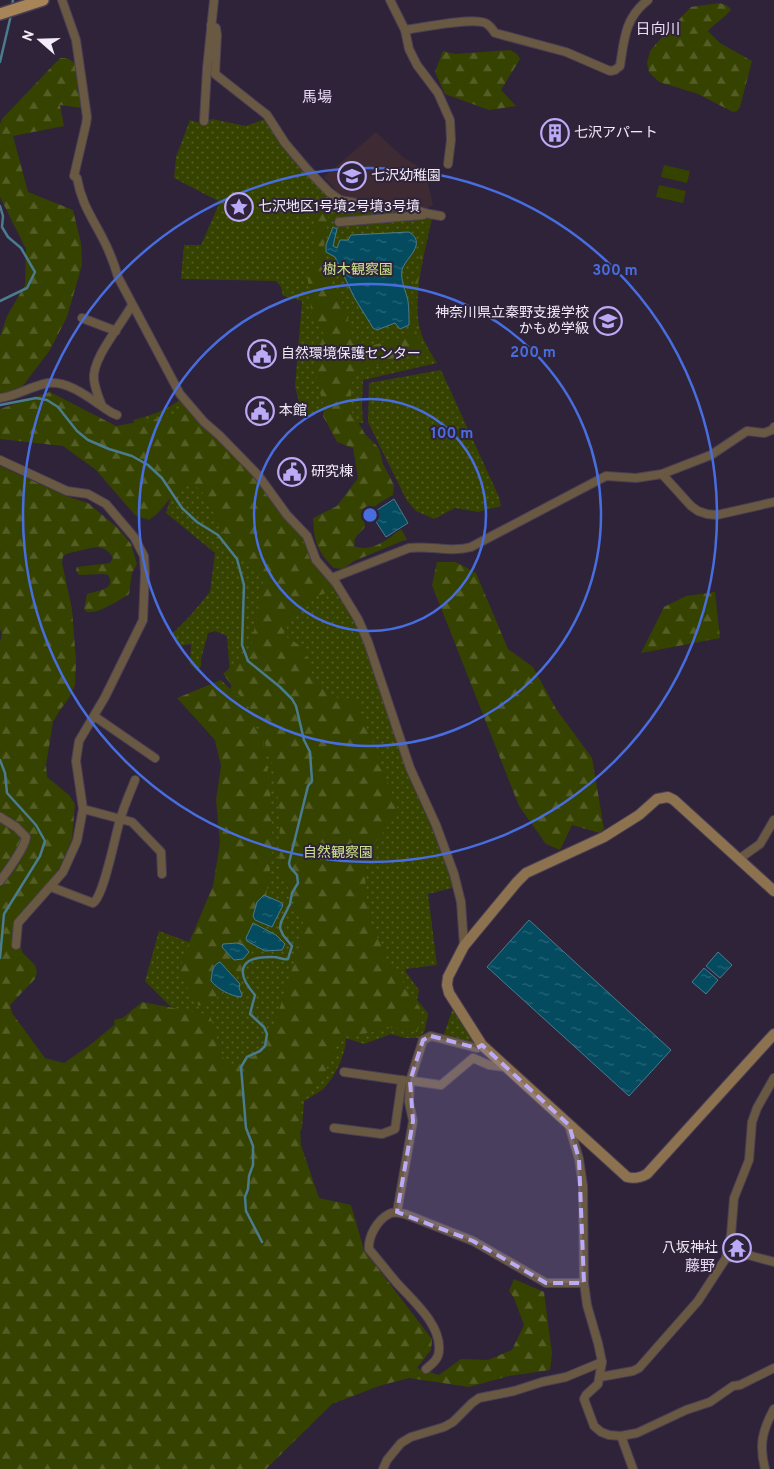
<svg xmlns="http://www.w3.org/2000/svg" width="774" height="1469" viewBox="0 0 774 1469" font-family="Overpass,'Noto Sans JP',sans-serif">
  <defs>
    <pattern id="green-dots" width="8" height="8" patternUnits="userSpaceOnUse" patternTransform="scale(1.25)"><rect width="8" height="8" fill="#364200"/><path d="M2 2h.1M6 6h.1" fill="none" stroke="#545d26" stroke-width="1.8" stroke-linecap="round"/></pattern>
    <pattern id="forest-firs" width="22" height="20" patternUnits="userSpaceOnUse" patternTransform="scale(1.25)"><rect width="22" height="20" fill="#364200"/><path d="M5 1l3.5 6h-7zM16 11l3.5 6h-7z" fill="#545d26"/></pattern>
    <pattern id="water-ripples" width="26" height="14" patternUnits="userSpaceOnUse" patternTransform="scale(1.25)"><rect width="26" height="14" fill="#044b60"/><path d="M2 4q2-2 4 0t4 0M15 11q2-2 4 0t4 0" fill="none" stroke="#296578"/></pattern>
  </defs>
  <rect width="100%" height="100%" fill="#2f2339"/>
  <!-- education -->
  <polygon fill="#3d2a32" points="376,132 404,158 425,170 433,205 422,211 367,203 340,195 324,177"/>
  <!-- green -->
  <g fill="url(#green-dots)">
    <path d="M212 119 246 126 265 119 306 173 331 200 352 207 401 210 432 219C425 250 412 298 420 329 423 341 431 353 437 363L363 380 362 406 363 423 339 422 334 405 315 414 303 416 295 387 302 301 283 296 281 287 276 281 181 279 184 245H201L220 202 174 178 176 157 190 120 200 123Z"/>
    <polygon points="441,370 499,497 501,506 478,512 455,508 434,519 416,511 407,501 368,422 369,383"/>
    <path d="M181 399 258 477 305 538 312 559 323 574 336 586 358 622 436 830 456 887 428 894 437 965 406 969 405 971 419 990 417 1000 428 1013 425 1030 419 1038H405L391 1034 364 1044 346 1038C346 1055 334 1079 322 1090 317 1094 310 1097 304 1101L302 1128 286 1158 122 1066 114 1020 171 1007 145 981 159 931 197 945 226 925 222 714 231 687 227 636 215 631 208 633 201 659V666L197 671 190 664 191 644 178 646 172 634 189 617 210 592 215 553 166 513 174 487 133 420C152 415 165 411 181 399Z"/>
    <polygon points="453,1008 476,1043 474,1045 443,1037"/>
  </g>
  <!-- forest -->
  <g fill="url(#forest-firs)">
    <path d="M719 3 726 5 731 9C727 16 714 24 708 31L720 43 752 61 740 107 737 111 733 112 698 94 659 82 649 72 647 63 650 51 661 38 691 7Z"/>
    <polygon points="510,50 517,54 520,59 501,90 516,106 489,110 445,94 435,72 443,51 455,54"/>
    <polygon points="60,58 67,58 75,63 82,108 60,105 64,126 13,136 28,192 73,210 81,243 82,265 67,317 50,350 22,387 0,398 0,336 7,316 25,285 26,249 0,197 0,124 2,119"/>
    <path d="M330 204 323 253 347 315 351 337 370 346 411 335 413 292 426 230 427 227H429C425 258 409 301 416 331 418 339 422 346 424 353L358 370 352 383 350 409 365 434 379 448 383 464 394 485 393 495 381 502 363 515 365 527 355 538 354 546C371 553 387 540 401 529L407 539 354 561 343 569 334 568C317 551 314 542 313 518L337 506 358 478 353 448 337 442 323 416 324 407 317 381 316 356 324 334 312 318 307 271 317 259 314 205Z"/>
    <path d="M50 392 116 426 171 416 183 410 209 430 258 479 292 527 299 535 313 565 335 590 311 598 296 610 283 635 304 648 310 670 330 697 356 699 399 812 363 858 369 919 387 959 422 1011 417 1032 388 1027 364 1034H342L321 1081 298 1099 301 1145 319 1198 351 1205 364 1250 432 1339 431 1350 417 1368 439 1375 461 1359 488 1360 512 1350 524 1325 514 1298 509 1291 514 1279 544 1292 552 1354 550 1370 509 1376 469 1387 409 1378 379 1386 332 1404 266 1469H0V642L2 634 0 629V466L66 496 88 503 119 529 131 544 137 564 132 573 129 594C120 600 98 614 87 612L84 609 87 594C97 590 117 590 108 575L103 574 79 575 76 570 77 567 110 563 113 558C103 542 94 548 78 551 72 553 68 552 63 556L62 563 72 609 76 661 75 685 69 698 60 710 53 722 46 765 47 777 69 795 75 804 72 840 58 871 36 898 18 931 22 952 35 965 37 972 35 979 10 1005 12 1013 45 1058 64 1063 90 1045 142 1002 210 1015 226 1067 260 1053 276 1020 300 944 303 923 279 867 280 812 272 763 255 715 223 674 251 647 264 576 235 553 202 492 187 479 157 514 149 520 135 515 96 470 63 446 0 439V409Z"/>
    <polygon points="437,562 456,562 476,573 508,649 533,667 556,709 592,758 604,829 600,833 572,825 560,850 546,844 519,806 432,585"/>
    <polygon points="715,592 720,638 641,653 664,607 686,596"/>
    <polygon points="221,680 245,704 264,744 270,788 273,848 263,918 245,968 218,997 199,1006 180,976 183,957 213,886 220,843 216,800 221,766 215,740 177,698"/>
  </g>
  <!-- pitch -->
  <g fill="#364200">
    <polygon points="664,165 690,171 687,183 661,177"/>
    <polygon points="659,185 686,191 683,203 656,197"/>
  </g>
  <!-- water -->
  <g fill="url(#water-ripples)" stroke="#4b7b8e">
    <path d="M333 227 337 229 333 246 337 248 340 240H348L351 235 409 232C428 244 405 258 402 270 400 280 406 291 408 301 409 309 409 318 409 325L400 329 395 323 377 330 373 328 354 297 335 257 326 252V245Z"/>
    <polygon points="394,499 408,523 386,537 371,514"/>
    <polygon points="264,895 280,902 283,905 272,927 255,920 253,916 257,902"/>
    <polygon points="529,920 671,1050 629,1096 487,967"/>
    <polygon points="253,923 276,935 285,944 282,950 265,951 247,941 246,938"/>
    <polygon points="237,943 243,945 249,952 243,959 234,960 222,947 223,944"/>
    <polygon points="718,952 732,965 720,978 706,966"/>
    <path d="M220 962 240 984 239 988 242 995 241 997C230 996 218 989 211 981 212 973 212 965 220 962Z"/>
    <polygon points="704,968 718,980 706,994 692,982"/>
  </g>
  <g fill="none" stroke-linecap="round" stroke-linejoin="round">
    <!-- stream -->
    <g stroke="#4b7b8e" stroke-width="2.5">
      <polyline points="12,7 13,0"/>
      <polyline points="0,62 11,15"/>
      <polyline points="0,206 3,216 2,227 8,237 21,248 35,272 27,288 0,301"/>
      <path d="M0 405 36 398 47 400 58 407 77 431 88 440 109 449 132 456 148 465 162 478 182 508 197 522 218 535 237 559 244 585 242 645 248 661 280 687 292 699 296 706 304 740 310 752 312 781 308 786 289 863 290 867 297 875 298 883 292 893 290 904 281 922 280 928 283 935 292 946 288 959C283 960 279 957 273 957 242 956 233 970 255 995L250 1014 264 1027 267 1034 265 1046 260 1051 247 1057 241 1067 246 1128 253 1146V1165L249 1176 248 1189 245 1197 246 1211 262 1242"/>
      <polyline points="0,760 5,773 7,793 36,825 45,841 40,856 4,914 0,958"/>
    </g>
    <defs>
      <g id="street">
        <path d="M62 0 76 40 87 117 86 124 74 176 77 178C81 202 91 216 102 237 109 250 114 263 118 277L180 394 204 422 219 435 258 475 287 515 307 536 316 560 336 583 358 619 368 642 410 768 436 825 454 874 461 902 464 946"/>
        <polyline points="390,0 405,30 409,49 417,65 438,93 450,120 451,140 448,164"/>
        <polyline points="211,25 216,28 217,35 215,74 267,115 285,143 307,169 329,192 340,200 367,205 404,207 430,214 441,216"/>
        <path d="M405 30C420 28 476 16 487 24 490 26 493 30 495 33L566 52 610 71 615 70 620 66C624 40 625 17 648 0"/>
        <polyline points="204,121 207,69 214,0"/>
        <polyline points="339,222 423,215"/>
        <polyline points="82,318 116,331"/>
        <path d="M0 398C17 396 31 386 48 383 65 381 83 393 97 403 104 407 108 412 117 415"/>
        <path d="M102 406C99 398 95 389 94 380 91 359 122 324 132 305"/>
        <polyline points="774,427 772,430 764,433 747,431 711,455 662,474 691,506 698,511 707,514 717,515 774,502"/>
        <polyline points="0,460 67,491 88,494 106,504 134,537 144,556 145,573 143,620 105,697 79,741 76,761 83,809 77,841 63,872 18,923 16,945"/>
        <path d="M332 578 409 548C430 545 451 553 471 547L606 476 636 478 662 474"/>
        <polyline points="94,716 155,758"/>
        <polyline points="83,809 132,822 161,852 162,874"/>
        <path d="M0 817 16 827 26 837C25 847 7 872 0 881"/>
        <polyline points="739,859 760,844 774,820"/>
        <path d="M51 887 93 903C104 896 115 836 120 820 124 806 130 793 135 780"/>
        <polyline points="344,1072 407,1081"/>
        <polyline points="413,1081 441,1085 473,1058 489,1065 505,1067"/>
        <polyline points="569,1125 579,1159 583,1186 584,1283 587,1305 598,1343 602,1362 598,1384 586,1395 584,1399 594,1426 601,1432 609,1435 621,1436 637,1433 686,1410 710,1402 733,1386 740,1385 774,1368"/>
        <polyline points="334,1128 382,1134 395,1129 402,1080"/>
        <polyline points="397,1212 413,1121 409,1102 410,1081 423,1040 431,1036 477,1048 482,1045"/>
        <polyline points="726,1258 731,1235 734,1198 749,1160 752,1122 757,1108 774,1078"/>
        <path d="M426 1369C432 1364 439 1359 439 1350 441 1324 412 1300 396 1282 387 1271 378 1260 369 1249 368 1237 377 1220 389 1214 394 1211 399 1213 405 1214L473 1241 546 1283H584"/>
        <polyline points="600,1377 633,1371 639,1368 698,1301 726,1258 748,1255 774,1262"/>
        <polyline points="621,1436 633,1469"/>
        <polyline points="383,1469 387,1460 401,1443 411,1437 444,1427 453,1422 472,1403 479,1398 514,1391 542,1382 566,1377 602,1362"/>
        <path d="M765 1469C759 1445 762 1431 774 1409"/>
      </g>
      <path id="secondary" d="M774 891 674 800 668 797 657 799 639 815 604 837 526 873 517 882 464 946 448 977 447 985 449 993 482 1045 627 1177C635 1179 640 1178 647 1174L774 1034"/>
      <polyline id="primary" points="0,14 43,0"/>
    </defs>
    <!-- street casing -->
    <use href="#street" stroke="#4a3f54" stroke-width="10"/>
    <!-- secondary casing -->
    <use href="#secondary" stroke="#4a3f54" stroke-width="12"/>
    <!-- primary casing -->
    <use href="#primary" stroke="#4a3f54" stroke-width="14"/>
    <!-- street -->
    <use href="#street" stroke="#695842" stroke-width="8"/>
    <!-- secondary -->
    <use href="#secondary" stroke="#8d724f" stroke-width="10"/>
    <!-- primary -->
    <use href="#primary" stroke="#a88558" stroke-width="11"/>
  </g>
  <!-- marked area -->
  <path fill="#bbaaf6" fill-opacity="0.2" stroke="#bbaaf6" stroke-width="4" stroke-dasharray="10 6" stroke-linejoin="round" d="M431 1036 477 1048 482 1045 569 1125 579 1159 584 1283H546L473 1241 397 1212 413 1121 410 1081 423 1040Z"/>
  <!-- distance rings -->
  <g fill="none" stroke="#486ddf" stroke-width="2.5">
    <circle cx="370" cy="515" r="116"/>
    <circle cx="370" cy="515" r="231"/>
    <circle cx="370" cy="515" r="347"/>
  </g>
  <!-- icons -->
  <defs>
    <symbol id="building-ring" viewBox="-11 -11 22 22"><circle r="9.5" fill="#2f2339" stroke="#bbaaf6" stroke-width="1.5"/><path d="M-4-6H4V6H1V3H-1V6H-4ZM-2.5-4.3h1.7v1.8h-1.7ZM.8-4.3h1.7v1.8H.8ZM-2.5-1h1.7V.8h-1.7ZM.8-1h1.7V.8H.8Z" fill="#bbaaf6"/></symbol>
    <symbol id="school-ring" viewBox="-11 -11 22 22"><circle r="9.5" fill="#2f2339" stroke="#bbaaf6" stroke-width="1.5"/><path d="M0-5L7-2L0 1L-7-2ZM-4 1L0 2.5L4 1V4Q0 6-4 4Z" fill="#bbaaf6"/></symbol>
    <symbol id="sight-ring" viewBox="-11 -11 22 22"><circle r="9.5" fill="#2f2339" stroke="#bbaaf6" stroke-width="1.5"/><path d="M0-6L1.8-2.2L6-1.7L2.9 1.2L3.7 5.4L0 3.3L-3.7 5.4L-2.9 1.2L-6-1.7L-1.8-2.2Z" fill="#bbaaf6"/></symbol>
    <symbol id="civic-ring" viewBox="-11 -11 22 22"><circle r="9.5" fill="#2f2339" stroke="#bbaaf6" stroke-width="1.5"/><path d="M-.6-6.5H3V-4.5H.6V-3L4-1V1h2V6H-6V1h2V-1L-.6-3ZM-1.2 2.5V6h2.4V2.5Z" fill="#bbaaf6"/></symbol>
    <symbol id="temple-ring" viewBox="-11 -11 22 22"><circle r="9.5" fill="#2f2339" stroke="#bbaaf6" stroke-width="1.5"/><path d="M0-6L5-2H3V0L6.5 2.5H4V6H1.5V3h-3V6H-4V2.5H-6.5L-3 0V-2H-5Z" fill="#bbaaf6"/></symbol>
  </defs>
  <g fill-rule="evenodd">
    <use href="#building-ring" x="539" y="117" width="32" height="32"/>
    <use href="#school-ring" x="336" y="160" width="32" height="32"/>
    <use href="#sight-ring" x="223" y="191" width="32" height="32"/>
    <use href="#school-ring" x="592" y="305" width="32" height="32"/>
    <use href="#civic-ring" x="246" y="338" width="32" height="32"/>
    <use href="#civic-ring" x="244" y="395" width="32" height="32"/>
    <use href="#civic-ring" x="276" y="456" width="32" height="32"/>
    <use href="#temple-ring" x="721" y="1232" width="32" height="32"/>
  </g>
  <g text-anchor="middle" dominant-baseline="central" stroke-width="4" stroke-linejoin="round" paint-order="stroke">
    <!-- poi labels -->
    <g font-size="14" fill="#f2ebf9" stroke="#2f2339" text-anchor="start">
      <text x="574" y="133">七沢アパート</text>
      <text x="371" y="176">七沢幼稚園</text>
      <text x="258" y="207">七沢地区1号墳2号墳3号墳</text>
      <text x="589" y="313" text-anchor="end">神奈川県立秦野支援学校<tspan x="589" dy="16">かもめ学級</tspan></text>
      <text x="281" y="354">自然環境保護センター</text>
      <text x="279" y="411">本館</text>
      <text x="311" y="472">研究棟</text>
      <text x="718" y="1248" text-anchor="end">八坂神社</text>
    </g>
    <!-- park labels -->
    <g font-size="14" fill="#cde388" stroke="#2f2339">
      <text x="358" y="270">樹木観察園</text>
      <text x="338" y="853">自然観察園</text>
    </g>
    <!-- neighbourhood labels -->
    <g font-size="15" fill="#eadaf7" stroke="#2f2339">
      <text x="658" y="30">日向川</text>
      <text x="317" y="98">馬場</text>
      <text x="700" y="1267">藤野</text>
    </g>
  </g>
  <circle cx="370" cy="515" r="8" fill="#486ddf" stroke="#2f2339" stroke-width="2.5"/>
  <g font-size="15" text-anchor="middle" font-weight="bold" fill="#486ddf" stroke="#2f2339" stroke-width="4" stroke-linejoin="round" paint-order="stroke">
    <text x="615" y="275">300 m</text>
    <text x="533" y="357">200 m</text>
    <text x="452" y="438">100 m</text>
  </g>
  <!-- north arrow -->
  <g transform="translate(40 40) rotate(290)" stroke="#2f2339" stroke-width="4" paint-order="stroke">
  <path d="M0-4L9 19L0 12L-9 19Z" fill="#f2ebf9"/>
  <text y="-8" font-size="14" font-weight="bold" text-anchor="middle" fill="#f2ebf9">N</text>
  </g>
</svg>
